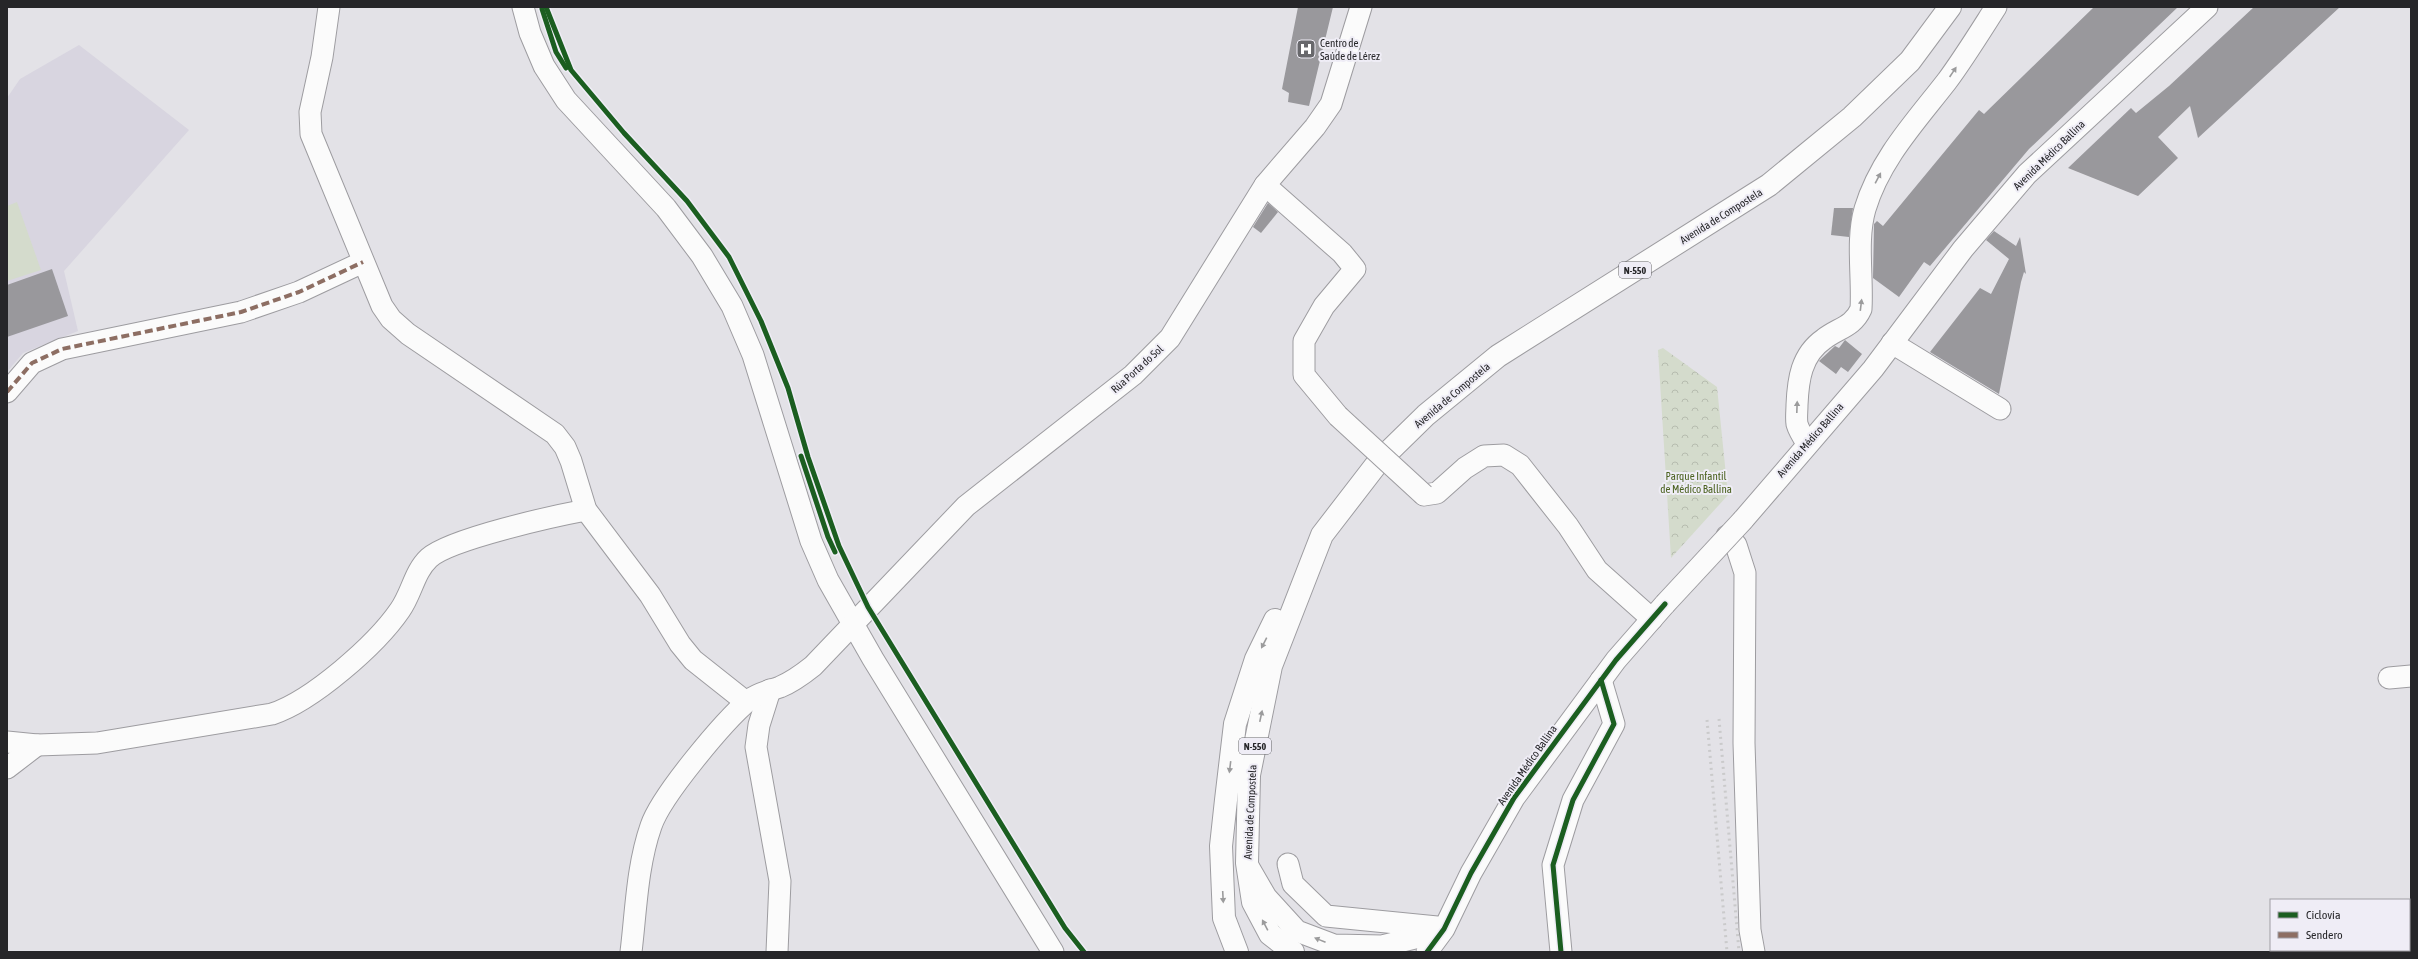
<svg xmlns="http://www.w3.org/2000/svg" width="2418" height="959" viewBox="0 0 2418 959" font-family="'Asap Condensed',sans-serif">
  <defs>
    <pattern id="park-crowns" width="20" height="18" patternUnits="userSpaceOnUse"><rect width="20" height="18" fill="#d4dbcc"/><path d="M2 6a3 3 0 1 1 6 0M12 15a3 3 0 1 1 6 0" fill="none" stroke="#b6bcaf"/></pattern>
  </defs>
  <rect width="100%" height="100%" fill="#e3e2e7"/>
  <!-- built -->
  <polygon fill="#d8d5e0" points="79,45 189,130 64,271 78,331 23,353 7,372 7,98 20,79"/>
  <!-- park -->
  <polygon fill="url(#park-crowns)" points="1663,348 1717,387 1728,495 1671,558 1658,350"/>
  <!-- garden -->
  <polygon fill="#d4dbcc" points="17,202 41,270 7,281 7,206"/>
  <!-- building -->
  <g fill="#99989c">
    <polygon points="1298,7 1333,7 1309,106 1288,102 1289,93 1282,89"/>
    <polygon points="2094,7 2178,7 2029,149 1930,266 1924,262 1899,297 1873,278 1874,224 1877,221 1883,226 1979,110 1984,114"/>
    <polygon points="2254,7 2340,7 2198,138 2190,106 2158,137 2178,158 2138,196 2068,168 2131,108 2136,113 2169,86"/>
    <polygon points="1268,203 1278,212 1261,233 1253,227"/>
    <polygon points="1834,208 1853,208 1849,237 1831,235"/>
    <polygon points="1994,231 2016,246 2020,237 2026,274 2024,272 2021,282 1999,394 1930,352 1980,288 1991,294 2009,259 1986,240"/>
    <polygon points="52,269 68,316 7,337 7,285"/>
    <polygon points="1845,340 1862,354 1848,372 1841,367 1836,374 1819,361 1835,346 1839,348"/>
  </g>
  <g fill="none" stroke-linecap="round" stroke-linejoin="round">
    <defs>
      <g id="minor">
        <polyline points="329,7 322,57 310,112 311,134 382,306 391,319 408,334 555,434 565,447 571,461 586,510 650,595 680,644 693,660 746,702"/>
        <polyline points="523,7 530,33 544,66 566,100 666,208 702,256 732,306 753,355 811,541 828,580 873,659 1053,952"/>
        <polyline points="1265,185 1342,253 1355,269 1324,306 1304,341 1304,375 1338,416"/>
        <polyline points="1892,343 2000,409"/>
        <polyline points="7,392 32,363 62,349 241,312 299,292 363,262"/>
        <path d="M1807 443C1803 437 1799 431 1797 424 1796 418 1797 411 1797 405 1798 380 1801 355 1824 339 1838 328 1853 327 1861 309 1863 277 1856 240 1865 209 1880 159 1916 121 1947 81 1964 58 1980 32 1996 7"/>
        <polyline points="1424,495 1437,493 1465,468 1484,456 1504,455 1520,465 1568,526 1597,570 1652,619"/>
        <polyline points="1743,520 1873,369 1963,249 2027,174 2207,7"/>
        <polyline points="1727,536 1736,545 1745,573 1744,743 1750,930 1754,952"/>
        <polyline points="2389,678 2411,676"/>
        <polyline points="770,690 759,725 756,747 780,881 777,952"/>
        <path d="M7 742 37 745 97 743 272 714C312 701 376 645 400 610 412 593 414 572 429 558 450 539 554 516 586 510"/>
        <polyline points="7,768 37,745"/>
        <polyline points="1288,864 1293,884 1326,916 1437,927"/>
        <polyline points="1248,866 1266,897 1297,931 1334,945 1382,946 1427,935"/>
        <path d="M631 952C636 911 637 866 651 826 661 796 724 721 749 700 758 693 769 691 780 687 792 682 803 674 813 666L966 506 1133 375 1170 338 1265 185 1315 127 1331 104 1361 7"/>
        <polyline points="1427,952 1444,929 1471,873 1514,798 1616,660 1665,604"/>
        <polyline points="1561,952 1553,865 1573,800 1614,724 1601,680"/>
      </g>
      <g id="highway">
        <polyline points="1237,952 1224,918 1221,846 1226,800 1235,724 1256,659 1275,620"/>
        <polyline points="1293,952 1270,934 1253,902 1247,863 1249,775 1271,666 1322,535 1379,461 1426,415 1498,356 1769,185 1852,117 1910,61 1950,7"/>
      </g>
    </defs>
    <!-- minor casing -->
    <use href="#minor" stroke="#9d9ca0" stroke-width="23"/>
    <!-- highway casing -->
    <use href="#highway" stroke="#9d9ca0" stroke-width="24"/>
    <!-- minor -->
    <use href="#minor" stroke="#fbfbfb" stroke-width="21"/>
    <!-- highway -->
    <use href="#highway" stroke="#fbfbfb" stroke-width="22"/>
    <!-- rail -->
    <g stroke="#cacacb" stroke-width="3" stroke-dasharray="2 4" stroke-linecap="butt">
      <polyline points="1719,719 1739,952"/>
      <polyline points="1707,720 1727,952"/>
    </g>
    <defs>
      <g id="minor-bridge">
        <polyline points="1338,416 1424,495"/>
        <polyline points="1665,604 1743,520"/>
      </g>
    </defs>
    <!-- minor-bridge casing -->
    <use href="#minor-bridge" stroke="#9d9ca0" stroke-width="23" stroke-linecap="butt"/>
    <!-- minor-bridge -->
    <use href="#minor-bridge" stroke="#fbfbfb" stroke-width="21"/>
    <!-- quiet -->
    <polyline stroke="#8d6e63" stroke-width="4" stroke-dasharray="8 4" stroke-linecap="butt" points="7,392 32,363 62,349 241,312 299,292 363,262"/>
    <defs>
      <g id="cycleway">
        <polyline points="546,7 571,70 624,133 687,201 729,257 761,321 788,388 808,457 839,546 868,607 1065,928 1084,952"/>
        <polyline points="542,9 556,52 566,68"/>
        <polyline points="801,456 828,537 835,552"/>
        <polyline points="1427,952 1444,929 1471,873 1514,798 1616,660 1665,604"/>
        <polyline points="1561,952 1553,865 1573,800 1614,724 1601,680"/>
      </g>
    </defs>
    <!-- cycleway casing -->
    <use href="#cycleway" stroke="#efedf6" stroke-width="8"/>
    <!-- cycleway -->
    <use href="#cycleway" stroke="#1b5e20" stroke-width="5"/>
  </g>
  <!-- one-way arrows -->
  <defs><path id="oneway-solid" d="M-6-.8H1V-3.2L6.5 0L1 3.2V.8H-6Z"/></defs>
  <g fill="#9b9b9c">
    <use href="#oneway-solid" transform="translate(1953 72) rotate(-56)"/>
    <use href="#oneway-solid" transform="translate(1878 178) rotate(-62)"/>
    <use href="#oneway-solid" transform="translate(1861 305) rotate(-83)"/>
    <use href="#oneway-solid" transform="translate(1797 407) rotate(-88)"/>
    <use href="#oneway-solid" transform="translate(1264 643) rotate(117)"/>
    <use href="#oneway-solid" transform="translate(1261 716) rotate(-78)"/>
    <use href="#oneway-solid" transform="translate(1230 767) rotate(97)"/>
    <use href="#oneway-solid" transform="translate(1223 897) rotate(87)"/>
    <use href="#oneway-solid" transform="translate(1265 925) rotate(-118)"/>
    <use href="#oneway-solid" transform="translate(1320 940) rotate(-158)"/>
  </g>
  <!-- icons -->
  <defs>
    <symbol id="hospital-square" viewBox="-11 -11 22 22"><rect x="-9" y="-9" width="18" height="18" rx="4" fill="#68686c" stroke="#efedf6"/><path d="M-5-5h3v3.5h4V-5h3V5h-3V1.5h-4V5h-3Z" fill="#fff"/></symbol>
  </defs>
  <g fill-rule="evenodd">
    <use href="#hospital-square" x="1295" y="38" width="22" height="22"/>
  </g>
  <g text-anchor="middle" dominant-baseline="central" stroke-width="4" stroke-linejoin="round" paint-order="stroke">
    <!-- shield labels -->
    <g fill="#efedf6" stroke="#626266" stroke-width="1">
      <rect x="1619" y="262" width="32" height="16" rx="3"/>
      <rect x="1239" y="738" width="32" height="16" rx="3"/>
    </g>
    <g font-size="10" font-weight="bold" fill="#262629">
      <text x="1635" y="270">N-550</text>
      <text x="1255" y="746">N-550</text>
    </g>
    <!-- poi labels -->
    <g font-size="11" fill="#262629" stroke="#efedf6" text-anchor="start">
      <text x="1320" y="43">Centro de<tspan x="1320" dy="13">Saúde de Lérez</tspan></text>
    </g>
    <!-- street labels -->
    <g font-size="11" fill="#262629" stroke="#efedf6">
      <text transform="translate(2049 155) rotate(-44)">Avenida Médico Ballina</text>
      <text transform="translate(1721 216) rotate(-32)">Avenida de Compostela</text>
      <text transform="translate(1137 369) rotate(-42)">Rúa Porta do Sol</text>
      <text transform="translate(1452 395) rotate(-40)">Avenida de Compostela</text>
      <text transform="translate(1810 440) rotate(-49)">Avenida Médico Ballina</text>
      <text transform="translate(1527 765) rotate(-55)">Avenida Médico Ballina</text>
      <text transform="translate(1250 812) rotate(-87)">Avenida de Compostela</text>
    </g>
    <!-- park labels -->
    <g font-size="11" fill="#4a611e" stroke="#efedf6">
      <text x="1696" y="476">Parque Infantil<tspan x="1696" dy="13">de Médico Ballina</tspan></text>
    </g>
  </g>
  <!-- border -->
  <rect width="2418" height="959" fill="none" stroke="#262629" stroke-width="16"/>
  <!-- legend -->
  <rect x="2270" y="899" width="140" height="52" fill="#efedf6" stroke="#9f9da4"/>
  <rect x="2278" y="912" width="20" height="6" fill="#1b5e20" stroke="#9f9da4"/>
  <text x="2306" y="919" font-size="12" fill="#262629">Ciclovía</text>
  <rect x="2278" y="932" width="20" height="6" fill="#8d6e63" stroke="#9f9da4"/>
  <text x="2306" y="939" font-size="12" fill="#262629">Sendero</text>
</svg>
